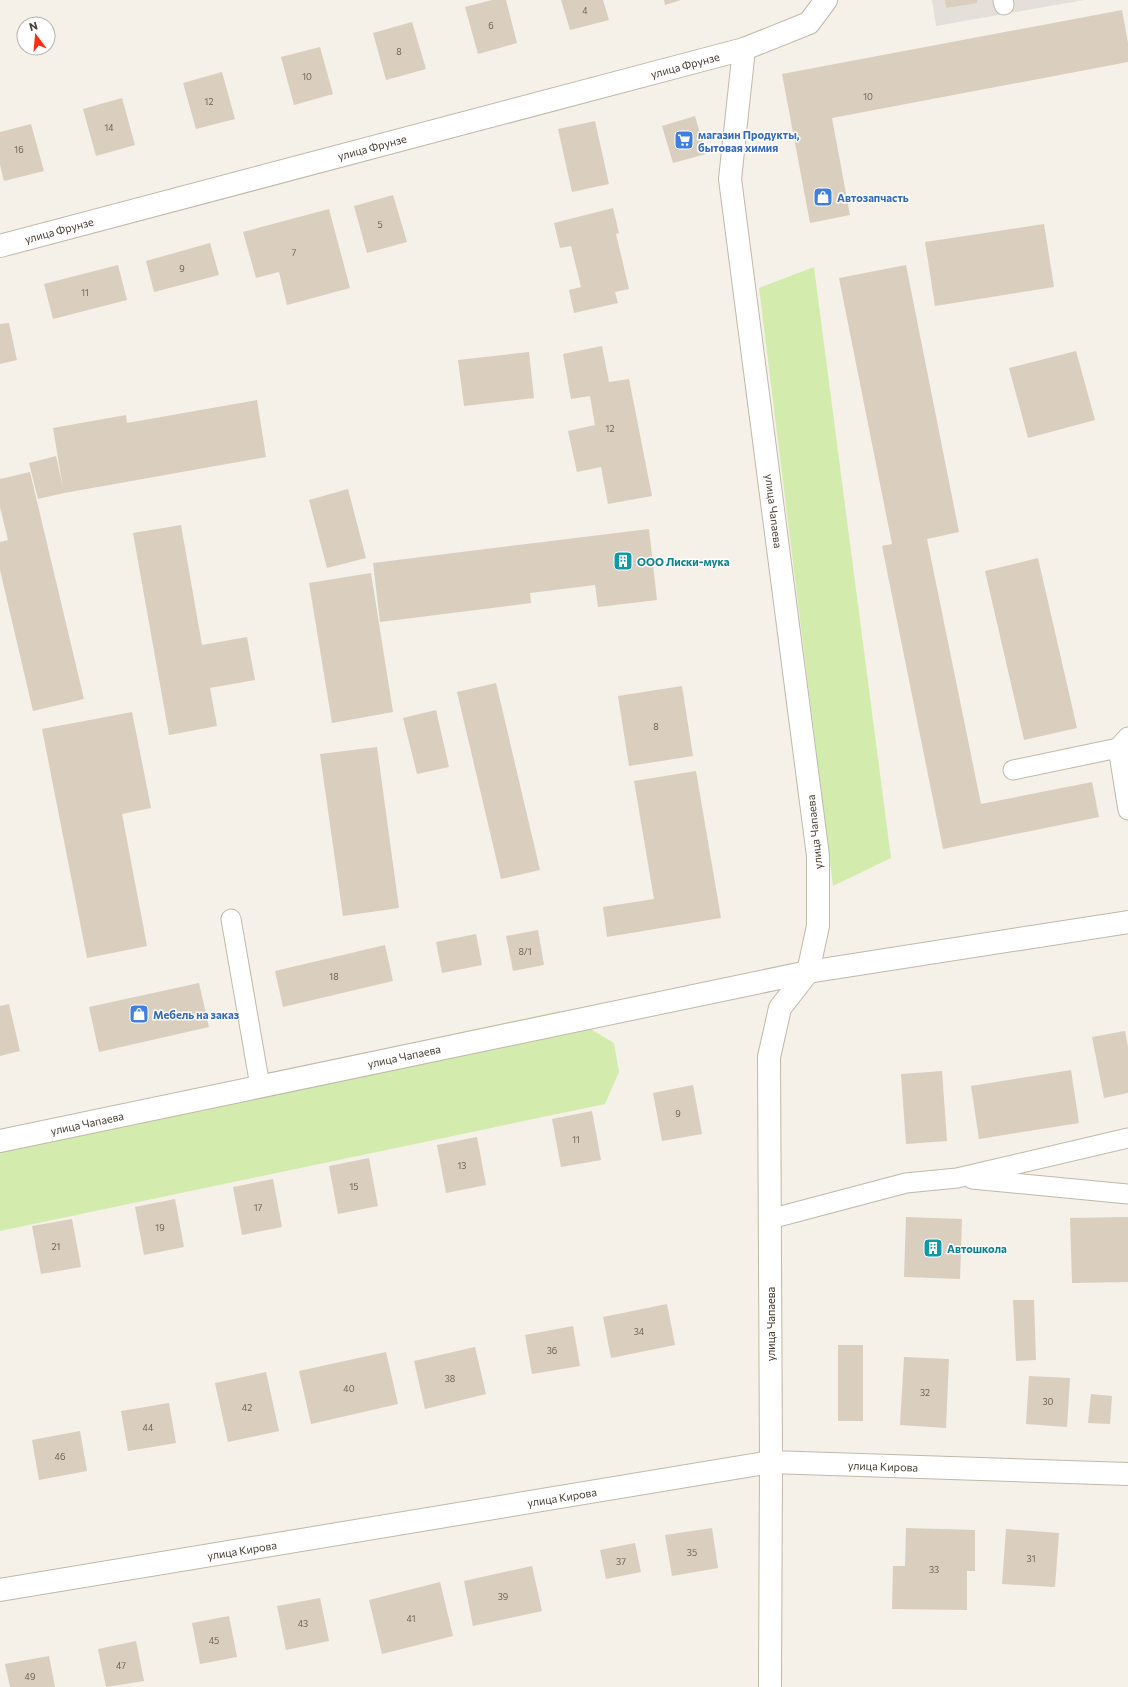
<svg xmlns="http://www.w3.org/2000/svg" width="1128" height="1687" viewBox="0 0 1128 1687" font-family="Commissioner,sans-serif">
  <rect width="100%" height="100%" fill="#f5f0e8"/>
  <!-- industrial -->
  <polygon fill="#e4dfd9" points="932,0 1084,0 936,26"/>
  <!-- green -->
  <g fill="#d3ecae">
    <polygon points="814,267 891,858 833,886 759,288"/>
    <polygon points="560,1011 614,1043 619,1072 605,1104 0,1231 0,1131"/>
  </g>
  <!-- building -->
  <g fill="#dacebf">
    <polygon points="492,0 506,0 517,43 478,54 465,7"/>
    <polygon points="561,0 603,0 609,20 570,30"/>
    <polygon points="664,0 681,0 665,5"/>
    <polygon points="945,0 977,0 977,3 946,8"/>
    <polygon points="1122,10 1128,43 1128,62 832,118 850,215 810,223 782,74"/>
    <polygon points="412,22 426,69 386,80 373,33"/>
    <polygon points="320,47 333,94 294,105 281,57"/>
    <polygon points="222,72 235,119 196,129 183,83"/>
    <polygon points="122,98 135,145 96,156 83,109"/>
    <polygon points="695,116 706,154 673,163 662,126"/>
    <polygon points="595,121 609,184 572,192 558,129"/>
    <polygon points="31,124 44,171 4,181 0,165 0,132"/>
    <polygon points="393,195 407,242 367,253 354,206"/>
    <polygon points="613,208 619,233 616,234 629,289 615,292 618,303 574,313 569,290 581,287 571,246 560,248 554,223"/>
    <polygon points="329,209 350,288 287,305 279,272 256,278 243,232"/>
    <polygon points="1044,224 1054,287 935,306 925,242"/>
    <polygon points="210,243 219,275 154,292 146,261"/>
    <polygon points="118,265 127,300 53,319 44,284"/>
    <polygon points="906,265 959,532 927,539 981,804 1092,782 1099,817 943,849 882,546 892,544 839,278"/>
    <polygon points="9,323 17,360 0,364 0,324"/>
    <polygon points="602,346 609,382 629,379 652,496 608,504 601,467 577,472 568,431 595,425 590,396 571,399 563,354"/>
    <polygon points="1076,351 1095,420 1028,438 1009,368"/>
    <polygon points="529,352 534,398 464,406 458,360"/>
    <polygon points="257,400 266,457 64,493 38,499 29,463 56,456 63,488 53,428 126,415 127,423"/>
    <polygon points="30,472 84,699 33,711 0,570 0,542 8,540 0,507 0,479"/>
    <polygon points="348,489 366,558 327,568 309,500"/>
    <polygon points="181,525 202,645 247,637 255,680 210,688 217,726 169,735 133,533"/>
    <polygon points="649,529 657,600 598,607 595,585 530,593 531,603 380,622 373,563"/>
    <polygon points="1038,558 1077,728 1024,740 985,571"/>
    <polygon points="371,573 393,712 332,723 309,583"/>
    <polygon points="496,683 540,870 501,879 457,692"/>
    <polygon points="682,686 693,756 629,766 618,696"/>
    <polygon points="436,710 449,767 417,774 403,718"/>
    <polygon points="132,712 151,808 122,814 147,946 87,958 42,729"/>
    <polygon points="377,747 399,908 343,916 320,754"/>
    <polygon points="696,771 721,918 607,937 603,907 654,899 634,781"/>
    <polygon points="538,930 544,965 513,971 506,936"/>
    <polygon points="476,934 482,965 442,973 436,942"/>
    <polygon points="385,945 393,981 283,1007 275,971"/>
    <polygon points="199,983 209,1027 99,1052 89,1007"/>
    <polygon points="9,1004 20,1051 0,1056 0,1006"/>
    <polygon points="1125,1031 1128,1047 1128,1093 1104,1098 1092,1037"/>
    <polygon points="1071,1070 1079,1123 979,1139 971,1086"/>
    <polygon points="942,1071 947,1141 906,1144 901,1074"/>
    <polygon points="693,1085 702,1134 662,1141 653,1093"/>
    <polygon points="592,1111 601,1160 561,1167 552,1119"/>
    <polygon points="477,1137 486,1185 446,1193 437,1145"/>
    <polygon points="369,1158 378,1206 338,1214 329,1166"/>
    <polygon points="273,1179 282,1227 242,1235 233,1187"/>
    <polygon points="175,1199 184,1247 144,1255 135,1207"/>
    <polygon points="906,1217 962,1219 960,1279 904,1277"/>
    <polygon points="1128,1217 1128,1282 1072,1283 1070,1218"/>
    <polygon points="72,1219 81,1267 41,1274 32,1226"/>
    <polygon points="1013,1300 1034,1300 1036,1360 1016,1361"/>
    <polygon points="667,1304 675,1345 611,1358 603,1317"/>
    <polygon points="573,1326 580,1366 532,1374 525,1335"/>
    <rect x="838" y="1345" width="25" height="76"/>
    <polygon points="475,1347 486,1394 425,1409 414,1361"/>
    <polygon points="386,1352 398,1404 311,1424 299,1371"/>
    <polygon points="904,1357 949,1359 946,1428 900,1425"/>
    <polygon points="266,1372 279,1431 228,1442 215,1383"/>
    <polygon points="1029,1376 1070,1378 1067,1427 1026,1424"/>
    <polygon points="1091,1394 1112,1396 1110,1424 1088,1423"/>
    <polygon points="169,1403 176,1443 128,1451 121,1411"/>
    <polygon points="80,1431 87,1471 39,1480 32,1440"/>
    <polygon points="712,1528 718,1568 672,1576 665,1535"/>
    <polygon points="906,1528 975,1530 975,1571 967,1571 967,1610 892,1609 893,1566 905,1566"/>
    <polygon points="1006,1529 1059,1533 1055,1587 1002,1584"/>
    <polygon points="635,1543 641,1572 606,1579 600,1550"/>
    <polygon points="532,1566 542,1611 473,1626 464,1581"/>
    <polygon points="440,1582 453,1636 382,1654 369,1600"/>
    <polygon points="320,1598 329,1641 286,1650 277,1606"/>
    <polygon points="229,1616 237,1657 200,1664 192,1623"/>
    <polygon points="136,1641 144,1681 106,1687 98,1649"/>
    <polygon points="49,1656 55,1687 10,1687 5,1664"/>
  </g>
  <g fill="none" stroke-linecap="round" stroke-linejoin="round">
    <defs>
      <g id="service">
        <polyline points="1003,0 1004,5"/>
        <polyline points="1128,737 1118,748 1128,810"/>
        <polyline points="1013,770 1118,748"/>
        <polyline points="231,919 260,1086"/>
        <polyline points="972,1179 1128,1194"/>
        <polyline points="770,1219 906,1183 957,1178 1128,1138"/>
      </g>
      <g id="minor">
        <polyline points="744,49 730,179 818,856 818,926 808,972 780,1008 769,1057 771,1462 770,1687"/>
        <polyline points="0,246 744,49 809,23 826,0"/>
        <polyline points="0,1141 808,972 1128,922"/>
        <polyline points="0,1590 771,1462 1128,1474"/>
      </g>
    </defs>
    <!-- service casing -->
    <use href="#service" stroke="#c1b8a9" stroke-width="21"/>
    <!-- minor casing -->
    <use href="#minor" stroke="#c1b8a9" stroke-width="24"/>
    <!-- service -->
    <use href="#service" stroke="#fff" stroke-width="19"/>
    <!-- minor -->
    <use href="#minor" stroke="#fff" stroke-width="22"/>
  </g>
  <!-- icons -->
  <defs>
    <symbol id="supermarket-square" viewBox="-11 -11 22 22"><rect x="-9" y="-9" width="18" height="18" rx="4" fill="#3f7fe0" stroke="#fff"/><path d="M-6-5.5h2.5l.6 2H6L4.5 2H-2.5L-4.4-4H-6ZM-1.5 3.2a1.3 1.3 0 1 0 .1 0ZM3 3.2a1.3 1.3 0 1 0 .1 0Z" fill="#fff"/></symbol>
    <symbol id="shop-square" viewBox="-11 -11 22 22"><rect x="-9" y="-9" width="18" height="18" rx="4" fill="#3f7fe0" stroke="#fff"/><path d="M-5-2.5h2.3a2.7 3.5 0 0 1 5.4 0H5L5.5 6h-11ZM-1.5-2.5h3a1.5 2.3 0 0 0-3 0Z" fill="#fff"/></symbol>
    <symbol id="building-square" viewBox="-11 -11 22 22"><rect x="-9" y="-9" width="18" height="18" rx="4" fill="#0f9aa8" stroke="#fff"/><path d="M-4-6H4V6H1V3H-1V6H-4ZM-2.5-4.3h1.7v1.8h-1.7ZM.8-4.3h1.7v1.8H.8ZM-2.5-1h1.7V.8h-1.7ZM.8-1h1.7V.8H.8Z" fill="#fff"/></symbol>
  </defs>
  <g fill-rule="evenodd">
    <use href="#supermarket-square" x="673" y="129" width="22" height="22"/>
    <use href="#shop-square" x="812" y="186" width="22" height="22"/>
    <use href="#building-square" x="612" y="550" width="22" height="22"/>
    <use href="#shop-square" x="128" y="1003" width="22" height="22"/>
    <use href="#building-square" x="922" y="1237" width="22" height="22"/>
  </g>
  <g text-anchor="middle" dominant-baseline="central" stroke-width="3" stroke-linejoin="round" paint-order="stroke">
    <!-- number labels -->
    <g font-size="9" fill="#6d6458">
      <text x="585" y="10">4</text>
      <text x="491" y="25">6</text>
      <text x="399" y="51">8</text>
      <text x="307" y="76">10</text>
      <text x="868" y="96">10</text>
      <text x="209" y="101">12</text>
      <text x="109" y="127">14</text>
      <text x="19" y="149">16</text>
      <text x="380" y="224">5</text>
      <text x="294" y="252">7</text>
      <text x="182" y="268">9</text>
      <text x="85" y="292">11</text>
      <text x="610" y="428">12</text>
      <text x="656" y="726">8</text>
      <text x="525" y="951">8/1</text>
      <text x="334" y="976">18</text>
      <text x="678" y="1113">9</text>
      <text x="576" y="1139">11</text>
      <text x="462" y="1165">13</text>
      <text x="354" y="1186">15</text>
      <text x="258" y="1207">17</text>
      <text x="160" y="1227">19</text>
      <text x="56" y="1246">21</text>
      <text x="639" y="1331">34</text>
      <text x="552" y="1350">36</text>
      <text x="450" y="1378">38</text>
      <text x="349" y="1388">40</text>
      <text x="925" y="1392">32</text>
      <text x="1048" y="1401">30</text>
      <text x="247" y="1407">42</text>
      <text x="148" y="1427">44</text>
      <text x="60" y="1456">46</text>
      <text x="692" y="1552">35</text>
      <text x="1031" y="1558">31</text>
      <text x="621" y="1561">37</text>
      <text x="934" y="1569">33</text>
      <text x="503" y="1596">39</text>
      <text x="411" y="1618">41</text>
      <text x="303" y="1623">43</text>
      <text x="214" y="1640">45</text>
      <text x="121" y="1665">47</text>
      <text x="30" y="1676">49</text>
    </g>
    <!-- street labels -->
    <g font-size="11" fill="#494036" stroke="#fff">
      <text transform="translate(685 65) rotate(-15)">улица Фрунзе</text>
      <text transform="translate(372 147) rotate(-15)">улица Фрунзе</text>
      <text transform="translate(59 230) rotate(-15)">улица Фрунзе</text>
      <text transform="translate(774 511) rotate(83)">улица Чапаева</text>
      <text transform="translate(814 832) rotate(-96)">улица Чапаева</text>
      <text transform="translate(404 1056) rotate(-12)">улица Чапаева</text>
      <text transform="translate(87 1123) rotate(-12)">улица Чапаева</text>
      <text transform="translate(770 1324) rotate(-90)">улица Чапаева</text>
      <text transform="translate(883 1466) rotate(2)">улица Кирова</text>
      <text transform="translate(562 1497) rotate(-9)">улица Кирова</text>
      <text transform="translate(242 1550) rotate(-9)">улица Кирова</text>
    </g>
    <!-- shop labels -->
    <g font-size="11" font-weight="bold" fill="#366cbe" stroke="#fff" text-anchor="start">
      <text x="698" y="134">магазин Продукты,<tspan x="698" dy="13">бытовая химия</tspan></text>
      <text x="837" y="197">Автозапчасть</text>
      <text x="153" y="1014">Мебель на заказ</text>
    </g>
    <!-- culture labels -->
    <g font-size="11" font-weight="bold" fill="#0d838f" stroke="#fff" text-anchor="start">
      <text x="637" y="561">ООО Лиски-мука</text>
      <text x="947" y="1248">Автошкола</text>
    </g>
  </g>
  <!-- north arrow -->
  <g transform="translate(36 36) rotate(344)"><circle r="19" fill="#ffffff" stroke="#b6b3af"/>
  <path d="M0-3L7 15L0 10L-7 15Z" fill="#ff2c14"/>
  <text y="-6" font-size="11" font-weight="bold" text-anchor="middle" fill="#494036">N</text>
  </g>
</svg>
